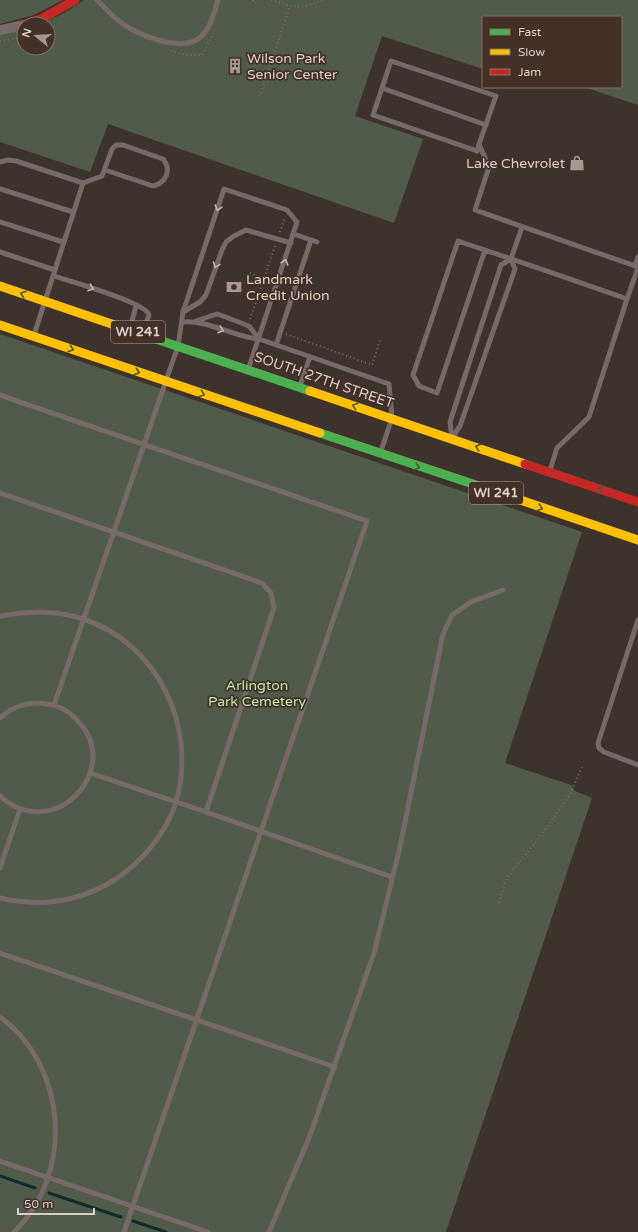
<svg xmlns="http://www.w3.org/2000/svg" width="638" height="1232" viewBox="0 0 638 1232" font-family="'Varela Round',sans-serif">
  <rect width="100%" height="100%" fill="#3d322c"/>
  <!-- green -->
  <g fill="#505c49">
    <polygon points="0,0 63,0 34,15 0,24"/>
    <polygon points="84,0 638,0 638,105 584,87 621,87 621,17 483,17 483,69 382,36 355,116 423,139 394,223 108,124 90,172 0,142 0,34 24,30 24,48 48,48 48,24 41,24 64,13"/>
    <polygon points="0,334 582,532 505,763 571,785 575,791 592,798 446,1232 0,1232"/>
  </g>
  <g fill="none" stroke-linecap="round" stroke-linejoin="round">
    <!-- stream -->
    <g stroke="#0f2c2f" stroke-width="3">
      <polyline points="0,1176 35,1188"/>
      <polyline points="49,1193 121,1217"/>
      <polyline points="133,1221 166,1232"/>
    </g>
    <!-- path -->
    <g stroke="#786d6c" stroke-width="2" stroke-dasharray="1 3" stroke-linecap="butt">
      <path d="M271 0C292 7 301 10 322 0"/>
      <polyline points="253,1 253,0"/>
      <polyline points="0,41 24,37"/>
      <polyline points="171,51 186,55 202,55 214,33"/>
      <polyline points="261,93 290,6"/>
      <polyline points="280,232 285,217"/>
      <polyline points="250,273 264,278"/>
      <polyline points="250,319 275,246"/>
      <polyline points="286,334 372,365 380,340"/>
      <polyline points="499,903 506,879 542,834 569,796 583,765"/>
    </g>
    <!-- lane -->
    <g stroke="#776968" stroke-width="5">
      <path d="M97 0C104 7 111 15 119 21 135 34 181 53 199 38 211 29 214 13 218 0"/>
      <polyline points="382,88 486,125"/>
      <polyline points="479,144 477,151 373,115 391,61 496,96 479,144 489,167 475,210 638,267"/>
      <path d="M0 162 8 160 16 161 83 183 102 176 112 149 116 145H123L163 159C172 170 166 183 153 186L105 170"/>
      <polyline points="0,189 73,212"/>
      <polyline points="0,222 63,242"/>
      <polyline points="294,234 317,242"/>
      <path d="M485 250 437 393 419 386 413 375 458 241C515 260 571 279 627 299L589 417 557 448 550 470"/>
      <polyline points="0,252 55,270"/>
      <polygon points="511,259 515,269 460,426 452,438 450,422 501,265"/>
      <polyline points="511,259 522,227"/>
      <polyline points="635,266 638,257"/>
      <path d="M54 276C69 281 147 303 149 315L143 332"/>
      <polyline points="627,299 638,268"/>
      <polyline points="183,312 200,302 206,295 222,250 226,242 234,236 246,230 291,243"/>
      <polyline points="196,321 217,314 223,316 249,326 259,339"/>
      <path d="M183 322C209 320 233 337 259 339L389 384 392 418 381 451"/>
      <polyline points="130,328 136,306"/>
      <polyline points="34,335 83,183"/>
      <polyline points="276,345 311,240"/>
      <polyline points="300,386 310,357"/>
      <polyline points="0,395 367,521 124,1232"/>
      <polyline points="0,493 262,583 271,593 274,608 206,812 90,773"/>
      <path d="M0 616C29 611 55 610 83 619 158 643 198 728 176 802 166 834 141 863 113 881 78 902 39 907 0 898"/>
      <polyline points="638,620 598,743 599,748 604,752 638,765"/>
      <polyline points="54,705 178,346 183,312 224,189 287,210 297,222 249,367"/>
      <path d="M0 718C13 706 30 701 47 704 59 705 68 711 76 719 126 768 54 845 0 796"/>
      <polyline points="206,812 392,877"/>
      <polyline points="0,868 20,809"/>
      <polyline points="0,953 335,1067"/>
      <path d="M0 1017C68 1066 74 1175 14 1232"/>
      <polyline points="0,1161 208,1232"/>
      <polyline points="269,1232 309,1138 374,953 400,847 443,634 452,615 471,602 503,590"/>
    </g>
    <!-- street -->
    <polyline stroke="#776968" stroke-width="10" points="0,30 24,25"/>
    <!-- fast -->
    <g stroke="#4caf50" stroke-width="9">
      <polyline points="147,336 310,391"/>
      <polyline points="320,433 482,487"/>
    </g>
    <!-- slow -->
    <g stroke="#ffc107" stroke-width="9">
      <polyline points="0,286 147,336"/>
      <polyline points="0,325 320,433"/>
      <polyline points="310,391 525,464"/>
      <polyline points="482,487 638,540"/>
    </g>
    <!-- jam -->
    <g stroke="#c62828" stroke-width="9">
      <polyline points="26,24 43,18 75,0"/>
      <polyline points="525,464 638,502"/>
    </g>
  </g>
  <!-- one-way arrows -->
  <defs><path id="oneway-chevron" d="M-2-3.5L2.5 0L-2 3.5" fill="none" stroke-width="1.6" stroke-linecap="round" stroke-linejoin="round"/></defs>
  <g stroke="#c3b6b1">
    <use href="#oneway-chevron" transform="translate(218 208) rotate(108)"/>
    <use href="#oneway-chevron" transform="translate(285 262) rotate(-72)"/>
    <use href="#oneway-chevron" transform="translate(216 265) rotate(110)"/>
    <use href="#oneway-chevron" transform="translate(91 288) rotate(19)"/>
    <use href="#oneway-chevron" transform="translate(221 330) rotate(19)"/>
  </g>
  <g stroke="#465c35">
    <use href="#oneway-chevron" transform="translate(23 294) rotate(-161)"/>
    <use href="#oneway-chevron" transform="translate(71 349) rotate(19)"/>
    <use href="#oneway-chevron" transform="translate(137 372) rotate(19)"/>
    <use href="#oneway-chevron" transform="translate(202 394) rotate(19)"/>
    <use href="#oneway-chevron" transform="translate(355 406) rotate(-161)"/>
    <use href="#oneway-chevron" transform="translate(478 447) rotate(-161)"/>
    <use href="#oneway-chevron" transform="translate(417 467) rotate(19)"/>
    <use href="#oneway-chevron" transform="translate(601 489) rotate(-161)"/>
    <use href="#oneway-chevron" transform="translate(540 508) rotate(19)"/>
  </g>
  <!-- icons -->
  <defs>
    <symbol id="building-bare" viewBox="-9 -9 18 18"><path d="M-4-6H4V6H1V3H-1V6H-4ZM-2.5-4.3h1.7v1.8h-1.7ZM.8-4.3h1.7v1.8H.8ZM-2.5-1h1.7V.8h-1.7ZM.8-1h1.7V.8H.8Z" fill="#a49892" stroke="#433026" stroke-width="2.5" paint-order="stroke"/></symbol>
    <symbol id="shop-bare" viewBox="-9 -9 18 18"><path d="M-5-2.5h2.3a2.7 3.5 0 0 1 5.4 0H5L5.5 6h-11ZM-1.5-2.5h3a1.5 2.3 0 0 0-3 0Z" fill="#a49892" stroke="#433026" stroke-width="2.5" paint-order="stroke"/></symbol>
    <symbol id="bank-bare" viewBox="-9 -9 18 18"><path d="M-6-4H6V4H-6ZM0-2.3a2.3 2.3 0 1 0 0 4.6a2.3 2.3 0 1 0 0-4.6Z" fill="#a49892" stroke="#433026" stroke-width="2.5" paint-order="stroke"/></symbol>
  </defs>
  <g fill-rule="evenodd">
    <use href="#building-bare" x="224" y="55" width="22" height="22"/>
    <use href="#shop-bare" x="566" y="152" width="22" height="22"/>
    <use href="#bank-bare" x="223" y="276" width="22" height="22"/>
  </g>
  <g text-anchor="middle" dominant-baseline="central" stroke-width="3.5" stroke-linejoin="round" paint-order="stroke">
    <!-- shield labels -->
    <g fill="#433026" stroke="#ae9f98" stroke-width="1">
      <rect x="111" y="321" width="54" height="22" rx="3"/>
      <rect x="469" y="482" width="54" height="22" rx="3"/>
    </g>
    <g font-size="13" font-weight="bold" fill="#dccfc9">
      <text x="138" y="332">WI 241</text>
      <text x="496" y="493">WI 241</text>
    </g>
    <!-- poi labels -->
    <g font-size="14" fill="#dccfc9" stroke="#433026" text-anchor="start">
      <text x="247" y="58">Wilson Park<tspan x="247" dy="16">Senior Center</tspan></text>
      <text x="565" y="163" text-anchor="end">Lake Chevrolet</text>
      <text x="246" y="279">Landmark<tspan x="246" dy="16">Credit Union</tspan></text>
    </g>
    <!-- street labels -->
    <g font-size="14" fill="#dccfc9" stroke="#433026">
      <text transform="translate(324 380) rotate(19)">SOUTH 27TH STREET</text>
    </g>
    <!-- park labels -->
    <g font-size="14" fill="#bbe7ab" stroke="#433026">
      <text x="257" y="685">Arlington<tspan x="257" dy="16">Park Cemetery</tspan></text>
    </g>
  </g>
  <!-- legend -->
  <rect x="482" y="16" width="140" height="72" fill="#433026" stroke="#807067"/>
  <rect x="490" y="29" width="20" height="6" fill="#4caf50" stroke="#807067"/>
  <text x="518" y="36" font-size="12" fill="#dccfc9">Fast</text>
  <rect x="490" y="49" width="20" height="6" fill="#ffc107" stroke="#807067"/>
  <text x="518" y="56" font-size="12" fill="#dccfc9">Slow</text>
  <rect x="490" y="69" width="20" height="6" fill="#c62828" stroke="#807067"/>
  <text x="518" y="76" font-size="12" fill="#dccfc9">Jam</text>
  <!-- north arrow -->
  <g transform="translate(36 36) rotate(288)"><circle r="19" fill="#433026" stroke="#807067"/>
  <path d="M0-3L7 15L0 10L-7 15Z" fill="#a49892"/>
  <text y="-6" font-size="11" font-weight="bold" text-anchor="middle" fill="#dccfc9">N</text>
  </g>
  <!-- scale -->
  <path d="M18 1208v6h76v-6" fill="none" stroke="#dccfc9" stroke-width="2"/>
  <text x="24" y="1208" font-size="12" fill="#dccfc9" stroke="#433026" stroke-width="3" paint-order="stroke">50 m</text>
</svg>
